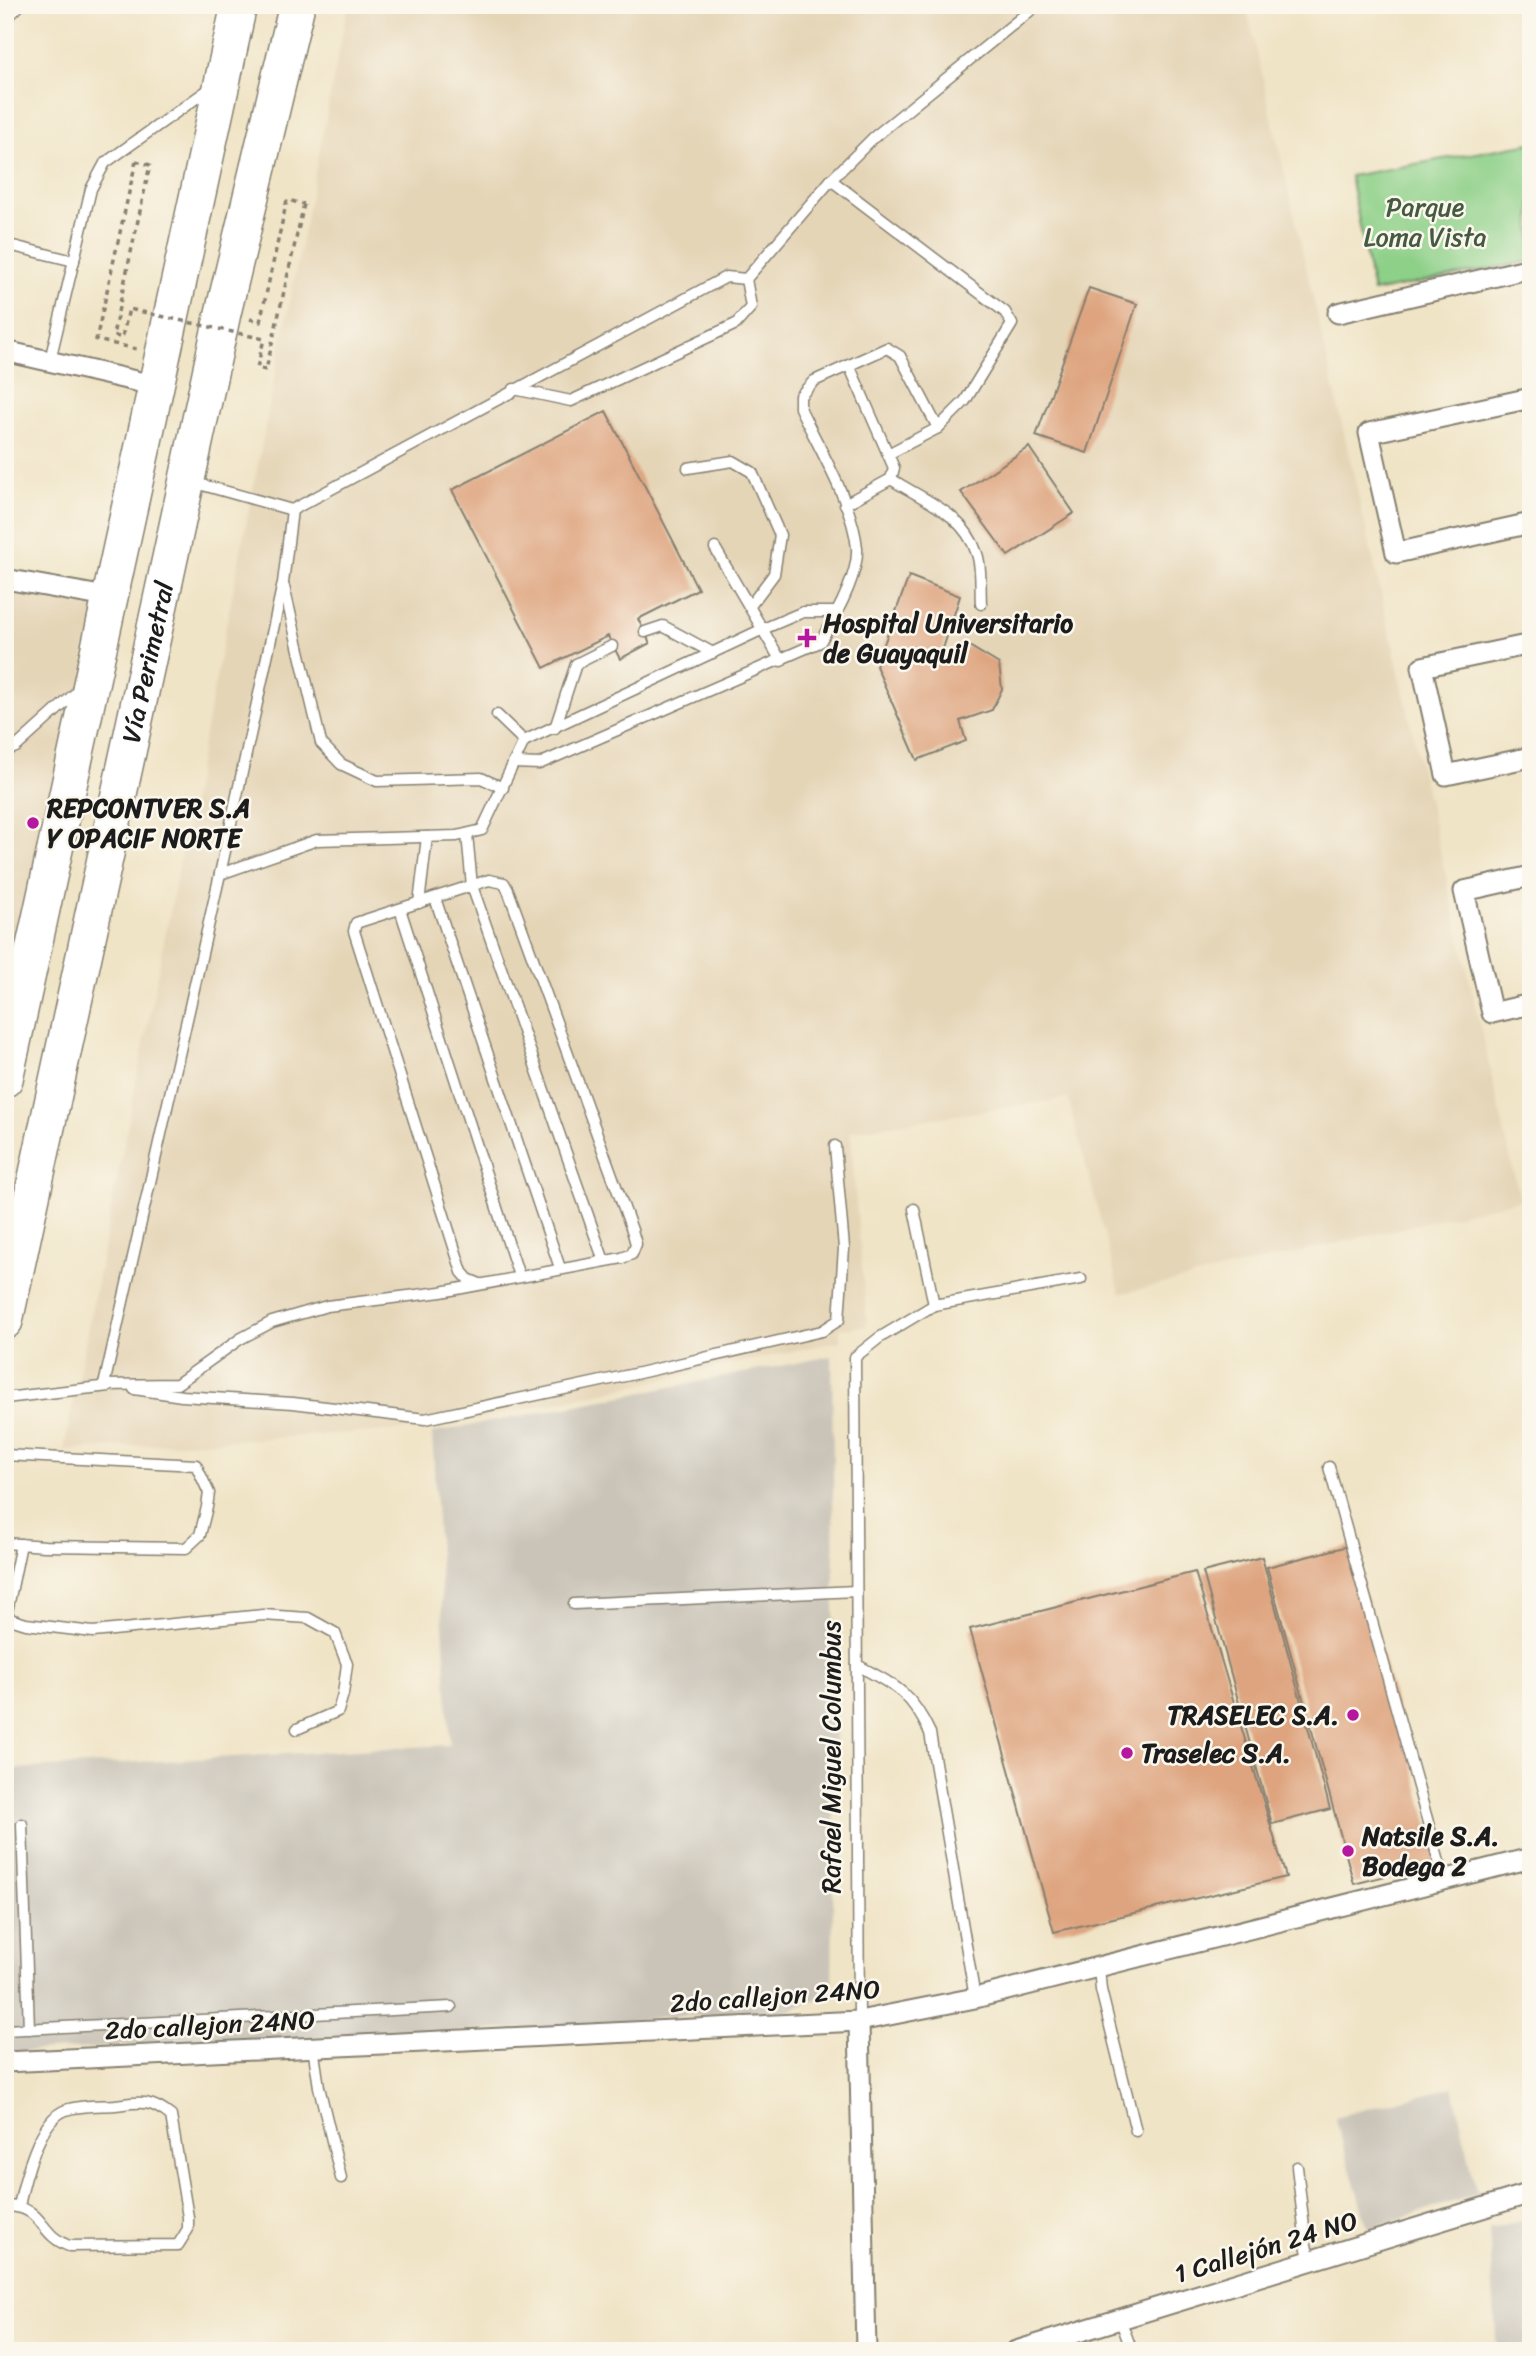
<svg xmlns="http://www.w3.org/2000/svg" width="1536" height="2356" viewBox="0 0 1536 2356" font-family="Sriracha,sans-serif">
  <rect width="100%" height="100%" fill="#fbf7ec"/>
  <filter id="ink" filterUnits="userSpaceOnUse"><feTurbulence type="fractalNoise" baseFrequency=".0143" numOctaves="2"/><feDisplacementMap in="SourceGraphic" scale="14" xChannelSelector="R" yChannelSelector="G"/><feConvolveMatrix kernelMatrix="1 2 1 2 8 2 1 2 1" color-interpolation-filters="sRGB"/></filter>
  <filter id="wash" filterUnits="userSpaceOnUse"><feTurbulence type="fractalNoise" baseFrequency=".00686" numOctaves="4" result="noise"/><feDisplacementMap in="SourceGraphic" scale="28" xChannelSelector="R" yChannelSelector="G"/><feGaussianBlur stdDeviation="1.57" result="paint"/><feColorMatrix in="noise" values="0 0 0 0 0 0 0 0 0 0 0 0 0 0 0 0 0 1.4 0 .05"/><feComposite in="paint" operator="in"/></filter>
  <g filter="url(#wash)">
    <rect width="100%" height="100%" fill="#f0e4c6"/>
    <!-- built -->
    <g fill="#e5d5b7">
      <polygon points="348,5 1246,5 1520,1200 1120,1294 1068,1098 850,1131 867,1326 840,1329 840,1341 437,1428 64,1450"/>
      <polygon points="5,584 109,604 5,1042"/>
    </g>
    <!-- industrial -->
    <g fill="#c9c3b8">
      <polygon points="832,1356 835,1725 832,1992 787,2012 660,2017 597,2025 5,2052 5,1810 14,1769 450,1745 432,1433"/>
      <polygon points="1453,2087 1477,2194 1368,2229 1335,2117"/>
      <polygon points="1531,2219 1531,2351 1497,2351 1489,2228"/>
    </g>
    <!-- green -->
    <polygon fill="#8dd088" stroke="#547652" stroke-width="2" points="1531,143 1531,261 1373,292 1350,176"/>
    <g id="blocks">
      <!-- building -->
      <g fill="#dea47f">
        <polygon points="1089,288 1137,304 1087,453 1036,436"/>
        <polygon points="606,411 698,589 638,619 650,643 620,659 608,636 544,668 452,490"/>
        <polygon points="1029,447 1074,513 1008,556 961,492"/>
        <polygon points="909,576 960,596 938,664 969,646 999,664 1002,689 992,710 960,721 966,741 917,760 876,666"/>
        <polygon points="1352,1545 1439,1862 1354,1884 1267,1567"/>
        <polygon points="1262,1557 1330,1809 1272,1824 1203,1572"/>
        <polygon points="1195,1572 1286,1877 1054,1932 970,1629"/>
      </g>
    </g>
  </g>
  <g filter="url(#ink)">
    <use href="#blocks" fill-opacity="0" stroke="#868071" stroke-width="2"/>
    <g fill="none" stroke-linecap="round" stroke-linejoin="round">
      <defs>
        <g id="lane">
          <polyline points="5,20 20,5"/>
          <polyline points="831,180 1005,312 1012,324 965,401 938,428 888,454"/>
          <polyline points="5,244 74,261"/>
          <polyline points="746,279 831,180 873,138 1037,5"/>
          <polyline points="50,360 91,189 105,163 212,87"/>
          <polyline points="514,389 571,401 736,324 751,307 746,279"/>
          <polyline points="688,468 733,461 752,472 780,535 774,574 750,606"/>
          <path d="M891 479C923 500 964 513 977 554 982 568 980 588 981 604"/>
          <polyline points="192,482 292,510 726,277 746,279"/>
          <polyline points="845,504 891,479 894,468 849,365"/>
          <polyline points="292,510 283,583 220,874 104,1385 177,1384 240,1339 272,1322 327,1306 441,1292 622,1258 632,1254 636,1244 632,1230 508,890 504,883 489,880 362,921 356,923 354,931 462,1272 468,1279 480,1284"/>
          <polyline points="715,548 781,661"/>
          <polyline points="284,587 321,743 341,764 377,781 481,778 503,788"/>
          <polyline points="645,632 663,626 713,653"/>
          <polyline points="497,715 524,741"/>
          <polyline points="555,728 576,664 612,646"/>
          <polyline points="5,751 16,747 79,690"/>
          <path d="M513 763 539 764 820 642C834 619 859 576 857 548 853 504 819 448 800 408V396L814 381 887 348 900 356 938 428"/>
          <polyline points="467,834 472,886 604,1261"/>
          <polyline points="220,874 317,840 457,836 482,830 524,741 763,629 803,612 838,612"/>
          <polyline points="435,898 560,1268"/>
          <polyline points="419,903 427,837"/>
          <polyline points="400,909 519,1276"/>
          <polyline points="934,1305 1081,1279"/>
          <polyline points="134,1389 182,1396 293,1403 425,1419 639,1373 822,1331 839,1320 844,1248 835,1146"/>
          <polyline points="5,1398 109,1386"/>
          <polyline points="5,1455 196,1465 209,1493 207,1507 200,1535 186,1548 45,1546 5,1543"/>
          <polyline points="1329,1467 1439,1862 1448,1878"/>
          <polyline points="21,1544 7,1612 10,1619 26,1624 93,1632 263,1615 308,1618 335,1633 347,1664 343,1694 338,1711 297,1729"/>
          <polyline points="574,1604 856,1591"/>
          <path d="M857 1665C896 1686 911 1692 930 1733L975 1998"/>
          <polyline points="22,1824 29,2029"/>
          <polyline points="1099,1967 1101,1990 1136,2131"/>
          <polyline points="859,2021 855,1357 879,1338 934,1305 914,1209"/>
          <polyline points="5,2030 451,2007"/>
          <polyline points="313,2047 319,2087 341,2178"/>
          <polyline points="1297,2167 1306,2245 1310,2261"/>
          <path d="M5 2206C45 2206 37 2234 69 2246L178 2245 188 2229V2217L171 2116C150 2099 141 2102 115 2105 100 2106 80 2105 66 2110 39 2119 24 2181 19 2206"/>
          <polyline points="1120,2319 1132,2351"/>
        </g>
        <g id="street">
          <polyline points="1338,313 1531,268"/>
          <polyline points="5,351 157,386"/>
          <polyline points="1531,398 1369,433 1396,553 1531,523"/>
          <polyline points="5,579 112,598"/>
          <polyline points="1531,644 1422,667 1446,775 1531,757"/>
          <polyline points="1531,876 1464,891 1492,1013 1531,1004"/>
          <polyline points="859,2021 866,2351"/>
          <polyline points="5,2062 859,2021 975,1998 1531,1858"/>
          <polyline points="1016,2351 1531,2193"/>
        </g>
        <g id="highway">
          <polyline points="5,1079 239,5"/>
          <path id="s1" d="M5 1321 223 313 297 5"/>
        </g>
      </defs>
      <!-- lane casing -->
      <use href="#lane" stroke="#868071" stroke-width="13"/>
      <!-- street casing -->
      <use href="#street" stroke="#868071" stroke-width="23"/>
      <!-- highway casing -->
      <use href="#highway" stroke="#868071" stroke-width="38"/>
      <!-- path -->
      <g stroke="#868071" stroke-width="3.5" stroke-dasharray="5 5" stroke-linecap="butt">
        <polyline points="136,161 96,340 137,349"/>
        <polyline points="250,319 260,322 287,200 304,204"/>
      </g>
      <!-- lane -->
      <use href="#lane" stroke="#fff" stroke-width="10"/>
      <!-- street -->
      <use href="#street" stroke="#fff" stroke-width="19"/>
      <!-- highway -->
      <use href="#highway" stroke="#fff" stroke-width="35"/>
      <!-- path-bridge -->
      <polyline stroke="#868071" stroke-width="3.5" stroke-dasharray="5 5" stroke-linecap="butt" points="136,161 150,165 113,335 122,338 129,309 264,339 257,368 266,370 304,204"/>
    </g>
  </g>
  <!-- markers -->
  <g fill="#b5179e" stroke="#fbf7ec" stroke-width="2.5">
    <path d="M803.5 627.5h7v7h7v7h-7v7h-7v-7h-7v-7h7z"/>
    <circle cx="33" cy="823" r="7"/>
    <circle cx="1353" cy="1715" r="7"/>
    <circle cx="1127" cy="1753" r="7"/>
    <circle cx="1348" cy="1851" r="7"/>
  </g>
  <g text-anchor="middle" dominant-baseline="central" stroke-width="5" stroke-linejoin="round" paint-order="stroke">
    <!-- park labels -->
    <g font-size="26" fill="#445b42" stroke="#fbf7ec">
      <text x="1425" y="207">Parque<tspan x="1425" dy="30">Loma Vista</tspan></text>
    </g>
    <!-- poi labels -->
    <g font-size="26" font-weight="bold" fill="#1c1c1c" stroke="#fbf7ec" text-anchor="start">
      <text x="823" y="623">Hospital Universitario<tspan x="823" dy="30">de Guayaquil</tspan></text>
      <text x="47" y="808">REPCONTVER S.A<tspan x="47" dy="30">Y OPACIF NORTE</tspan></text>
      <text x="1339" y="1715" text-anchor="end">TRASELEC S.A.</text>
      <text x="1141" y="1753">Traselec S.A.</text>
      <text x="1362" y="1836">Natsile S.A.<tspan x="1362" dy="30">Bodega 2</tspan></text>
    </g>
    <!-- street labels -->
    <g font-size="26" fill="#1c1c1c" stroke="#fbf7ec">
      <text stroke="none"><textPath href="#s1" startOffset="674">Vía Perimetral</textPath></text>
      <text transform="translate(831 1757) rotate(-90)">Rafael Miguel Columbus</text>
      <text transform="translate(775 1996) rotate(-4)">2do callejon 24NO</text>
      <text transform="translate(210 2025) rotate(-3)">2do callejon 24NO</text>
      <text transform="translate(1266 2247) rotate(-17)">1 Callejón 24 NO</text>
    </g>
  </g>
  <!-- margin -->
  <rect width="1536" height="2356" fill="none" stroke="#fbf7ec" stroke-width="28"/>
</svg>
